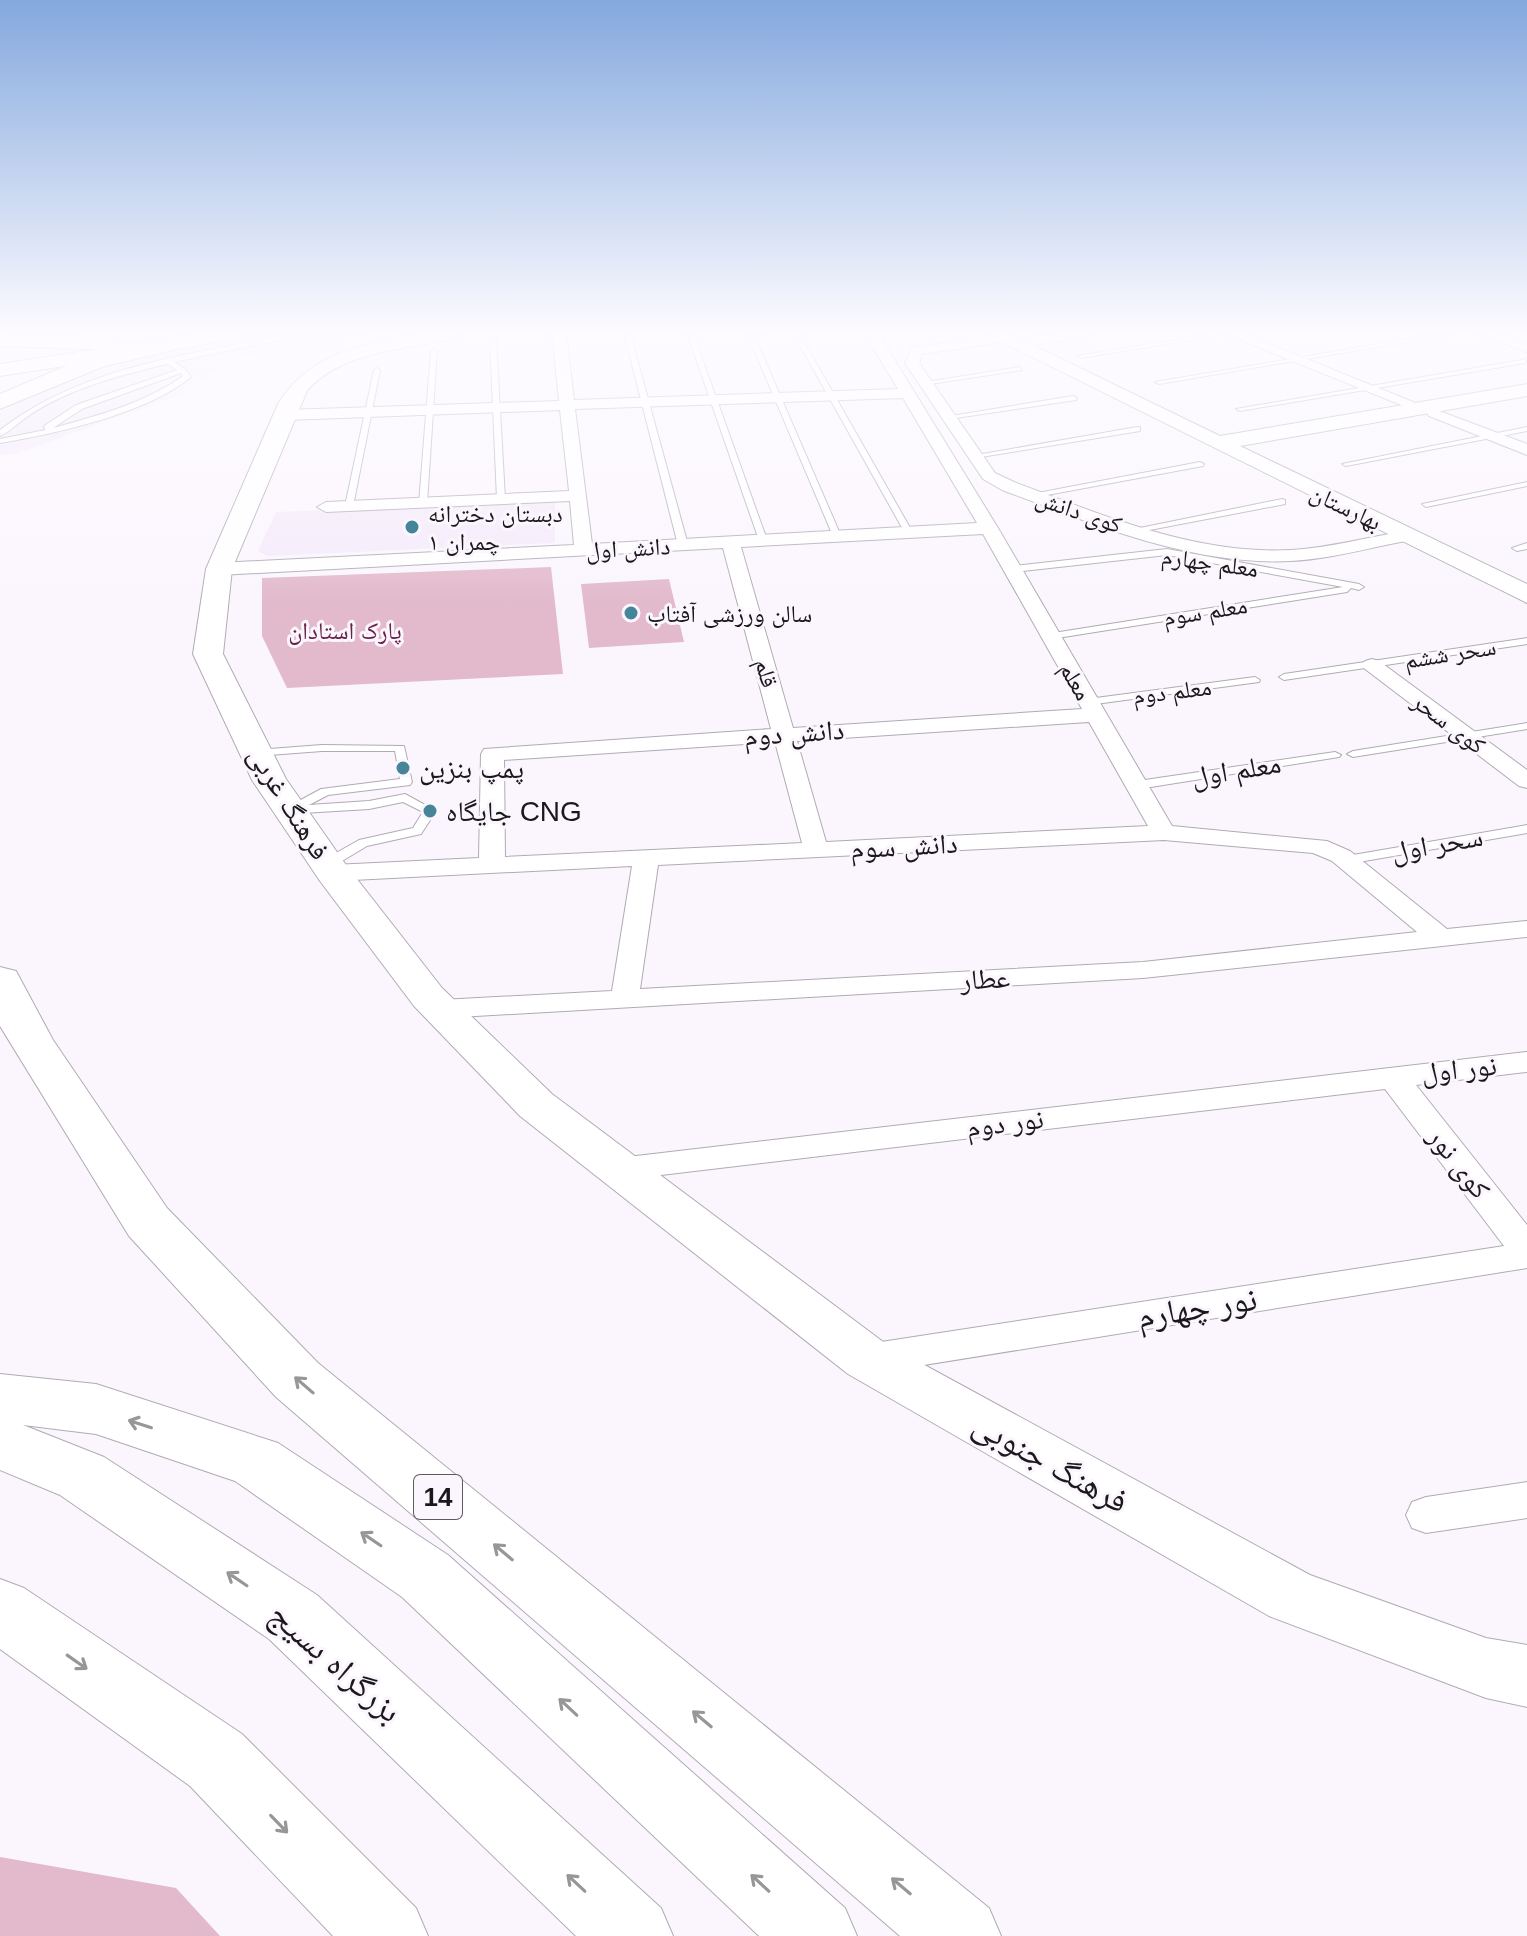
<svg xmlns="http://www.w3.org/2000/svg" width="1527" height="1936" viewBox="0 0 1527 1936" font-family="Arial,'Noto Naskh Arabic',sans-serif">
  <rect width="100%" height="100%" fill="#fbf6fe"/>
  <!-- built -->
  <g fill="#f4ebfa">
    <polygon points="180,333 370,333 234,358 181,394 16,454 0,455 0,412 73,379 193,345"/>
    <polygon points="555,500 555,543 267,556 258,551 276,512"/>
  </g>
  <!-- green -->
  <g fill="#e2bacc">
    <polygon points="551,567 563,674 287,688 262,636 262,578"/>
    <polygon points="669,579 684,642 589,648 581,584"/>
    <polygon points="0,1857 176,1888 220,1936 0,1936"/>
  </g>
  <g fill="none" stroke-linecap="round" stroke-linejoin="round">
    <defs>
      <g id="lane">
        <path d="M299 333H312L174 362 185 369 191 377C148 413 55 434 0 443V439L45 430 44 426 76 405 177 370 167 364C121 375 71 388 31 414 20 421 11 431 0 436V430C84 365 197 353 299 333ZM181 373 183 376C145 403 97 416 53 428L82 409Z"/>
        <polygon points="624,333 630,333 688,545 686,547 678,545"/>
        <polygon points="687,333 693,333 767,540 766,542 759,540"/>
        <polygon points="747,333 753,333 841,536 840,538 833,536"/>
        <polygon points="793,333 799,333 913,533 912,535 905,533"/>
        <polygon points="1218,333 1234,333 1080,358 1077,356"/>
        <polygon points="1444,333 1453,334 1159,384 1155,382"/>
        <polygon points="493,337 496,339 505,499 501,502 497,499 490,339"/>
        <polygon points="434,349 437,351 427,503 423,506 419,503 431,351"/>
        <polygon points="1527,359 1525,363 1240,411 1236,409"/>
        <polygon points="1020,367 1022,370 924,385 920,383"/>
        <polygon points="377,368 380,370 353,506 349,509 345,506 374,370"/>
        <polygon points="1073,396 1077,398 1076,400 949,419 945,417"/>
        <polygon points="1137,427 1140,427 1140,431 975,458 971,456"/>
        <polygon points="1527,427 1527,431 1346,466 1342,464"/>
        <polygon points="1200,462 1204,464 1203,466 1031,498 1027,495"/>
        <polygon points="1527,482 1527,486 1426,507 1422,504"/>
        <polygon points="1282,499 1285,500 1285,504 1134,533 1130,530"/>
        <polygon points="1527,543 1527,549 1517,551 1512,548"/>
        <polygon points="1167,549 1359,584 1364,587 1359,590 1351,588 1347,592 1051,639 1047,638 1047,634 1343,587 1167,555 1013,572 1008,569 1013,566"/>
        <polygon points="1527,638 1527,644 1284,680 1279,677 1284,674"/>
        <polygon points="1255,677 1260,680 1259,682 1088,705 1083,702 1088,699"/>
        <polygon points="1527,723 1527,729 1353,757 1347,754 1353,751"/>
        <polygon points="322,745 404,746 412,782 410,785 328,795 309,805 369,801 405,794 436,811 421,834 367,846 332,867 322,867 321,864 322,861 359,840 413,828 423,812 403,802 369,809 286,814 284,811 286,808 321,789 400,779 395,751 322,751 256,756 250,753 256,750"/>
        <polygon points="1335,752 1341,755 1339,757 1138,789 1132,785 1138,781"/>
        <polygon points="1527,825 1527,833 1347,864 1341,860 1347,856"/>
      </g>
      <g id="street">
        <path d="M552 333H566L574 400 898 389 864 333H878L998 528 1172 826 1327 841 1350 851 1447 929 1527 921V937L1143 978 441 1018 431 1015 427 1009 431 1003 441 1000 612 991 632 866 333 881 324 878 320 873 324 868 333 865 479 858 481 754 484 749 771 729 723 548 219 575 210 569 219 563 574 545 570 501 326 512 317 507 326 502 569 491 560 410 286 420 278 415 286 410 559 401ZM903 398 977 523 592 544 575 409ZM983 534 1082 709 793 728 741 547ZM1089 722 1148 826 826 842 797 741ZM775 742 802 843 505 857 504 760ZM1164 840 1313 853 1332 861 1417 932 1143 962 640 989 658 865Z"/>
        <polygon points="1061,333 1096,333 1089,337 1032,345 1025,341 1032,337"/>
        <polygon points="1223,333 1242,333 1428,408 1426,411 1416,411"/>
        <polygon points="1476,333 1496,333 1527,344 1527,352"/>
        <path d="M1004 334 1011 338 1009 341 922 354 919 363 995 473 1014 482C1102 515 1196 555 1291 550 1330 548 1368 537 1406 531L1415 536 1406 541C1368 548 1330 559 1291 561 1192 566 1093 524 1002 490L983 479 905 363 912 348Z"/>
        <polygon points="1434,409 1527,444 1527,455 1429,416 1427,413"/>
        <polygon points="1372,659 1379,661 1527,770 1527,788 1519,786 1365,669 1362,665 1365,661"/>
        <polygon points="1527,1052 1527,1072 1416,1085 1527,1225 1527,1268 868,1374 855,1369 849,1359 855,1349 868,1344 1504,1246 1385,1089 619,1180 607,1177 603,1169 607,1161 619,1158"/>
        <polygon points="1527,1482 1527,1518 1426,1533 1412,1528 1406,1515 1412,1502 1426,1497"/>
      </g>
      <g id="secondary">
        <polygon points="202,333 247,333 238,339 0,376 0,364"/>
        <path d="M424 333H462L460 337C412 349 341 350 307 391L232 569 223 654 286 779 346 865 442 988 552 1094 886 1344 1310 1575 1486 1638 1527 1645V1707L1486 1698 1269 1616 848 1374 520 1116 414 1006 320 881 252 780 193 654 206 569 278 404C311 351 366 344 424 333Z"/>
        <polygon points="984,333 1008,333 1220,436 1527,384 1527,396 1240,446 1527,584 1527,603"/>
      </g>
      <g id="highway">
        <polygon points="0,334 115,338 126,344 115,350 0,346"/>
        <polygon points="191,334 198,336 201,340 198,344 102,367 0,409 0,394 87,357"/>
        <polygon points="0,967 16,971 53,1040 167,1208 318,1363 989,1908 1001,1936 900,1936 276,1397 129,1236 0,1026"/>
        <polygon points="0,1374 96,1384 278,1443 448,1555 845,1908 857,1936 759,1936 402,1597 235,1481 96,1434 23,1425 104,1457 317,1595 661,1908 673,1936 576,1936 269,1639 60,1495 0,1470"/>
        <polygon points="0,1579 24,1588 242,1734 416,1908 428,1936 333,1936 190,1786 0,1649"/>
      </g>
    </defs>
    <!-- lane casing -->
    <use href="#lane" stroke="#b0abb3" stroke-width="2"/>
    <!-- street casing -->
    <use href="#street" stroke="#b0abb3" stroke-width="2"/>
    <!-- secondary casing -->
    <use href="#secondary" stroke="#b0abb3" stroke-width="2"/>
    <!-- highway casing -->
    <use href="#highway" stroke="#b0abb3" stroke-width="2"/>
    <!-- lane -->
    <use href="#lane" fill="#fff" fill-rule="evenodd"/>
    <!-- street -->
    <use href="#street" fill="#fff" fill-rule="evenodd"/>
    <!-- secondary -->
    <use href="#secondary" fill="#fff" fill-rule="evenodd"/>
    <!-- highway -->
    <use href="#highway" fill="#fff" fill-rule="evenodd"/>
  </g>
  <!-- one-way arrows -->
  <defs><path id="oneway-shaft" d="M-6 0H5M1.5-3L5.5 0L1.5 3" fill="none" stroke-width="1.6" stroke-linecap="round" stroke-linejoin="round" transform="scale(2)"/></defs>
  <g stroke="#989798">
    <use href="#oneway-shaft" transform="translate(304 1385) rotate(-139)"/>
    <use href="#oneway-shaft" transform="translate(140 1424) rotate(-162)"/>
    <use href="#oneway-shaft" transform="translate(371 1539) rotate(-146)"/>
    <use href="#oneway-shaft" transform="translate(503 1552) rotate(-140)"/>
    <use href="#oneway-shaft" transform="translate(237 1579) rotate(-146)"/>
    <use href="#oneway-shaft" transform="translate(77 1662) rotate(35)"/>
    <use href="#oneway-shaft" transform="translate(568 1707) rotate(-137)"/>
    <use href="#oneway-shaft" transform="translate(702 1719) rotate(-140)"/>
    <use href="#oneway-shaft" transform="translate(279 1824) rotate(46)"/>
    <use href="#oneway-shaft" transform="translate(576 1883) rotate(-137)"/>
    <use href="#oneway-shaft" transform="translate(760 1883) rotate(-137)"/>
    <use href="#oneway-shaft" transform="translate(901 1886) rotate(-140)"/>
  </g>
  <!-- sky -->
  <linearGradient id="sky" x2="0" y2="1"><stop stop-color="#84a8de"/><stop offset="0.55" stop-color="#fdfbff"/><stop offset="1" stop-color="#fdfbff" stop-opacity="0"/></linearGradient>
  <rect width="1527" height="604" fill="url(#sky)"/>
  <!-- markers -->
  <g fill="#468599" stroke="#fbf6fe" stroke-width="3">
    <circle cx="412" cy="527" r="8"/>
    <circle cx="631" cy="613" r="8"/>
    <circle cx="403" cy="768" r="8"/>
    <circle cx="430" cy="811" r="8"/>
  </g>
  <g text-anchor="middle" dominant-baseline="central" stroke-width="6" stroke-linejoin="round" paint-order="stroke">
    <!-- far-street labels -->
    <g font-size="24" fill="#1a181b" stroke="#fbf6fe">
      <text transform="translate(1346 507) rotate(26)">بهارستان</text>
      <text transform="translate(1079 511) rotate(19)">کوی دانش</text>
      <text transform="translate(628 548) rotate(-3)">دانش اول</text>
      <text transform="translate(1210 562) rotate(8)">معلم چهارم</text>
      <text transform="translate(1205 611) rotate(-9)">معلم سوم</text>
      <text transform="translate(1450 653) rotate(-9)">سحر ششم</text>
      <text transform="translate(767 673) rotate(75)">قلم</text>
      <text transform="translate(1076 681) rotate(60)">معلم</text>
      <text transform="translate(1172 691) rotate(-7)">معلم دوم</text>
      <text transform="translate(1449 723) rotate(37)">کوی سحر</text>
    </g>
    <!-- far-poi labels -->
    <g font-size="24" fill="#1a181b" stroke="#fbf6fe" text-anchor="start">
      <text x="428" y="513">دبستان دخترانه<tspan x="428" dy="28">چمران ۱</tspan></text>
      <text x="647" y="613">سالن ورزشی آفتاب</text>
    </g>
    <!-- far-park labels -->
    <g font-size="24" fill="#692148" stroke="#fbf6fe">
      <text x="345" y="630">پارک استادان</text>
    </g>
    <!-- shield labels -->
    <rect fill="#fbf6fe" stroke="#5e5b5f" stroke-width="2" x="414" y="1475" width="48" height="44" rx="6"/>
    <g font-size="26" font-weight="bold" fill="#1a181b">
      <text x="438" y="1497">14</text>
    </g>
    <!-- street labels -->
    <g font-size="28" fill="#1a181b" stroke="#fbf6fe">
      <text transform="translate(794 733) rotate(-4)">دانش دوم</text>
      <text transform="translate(1236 770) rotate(-9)">معلم اول</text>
      <text transform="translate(289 803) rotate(58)">فرهنگ غربی</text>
      <text transform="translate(1437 844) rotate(-10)">سحر اول</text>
      <text transform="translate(904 846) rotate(-3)">دانش سوم</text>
      <text transform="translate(985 979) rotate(-3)">عطار</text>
      <text transform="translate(1459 1069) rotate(-6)">نور اول</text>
      <text transform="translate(1005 1123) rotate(-7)">نور دوم</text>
      <text transform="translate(1459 1163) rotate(52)">کوی نور</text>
    </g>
    <!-- poi labels -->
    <g font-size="28" fill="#1a181b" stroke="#fbf6fe" text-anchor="start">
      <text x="419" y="768">پمپ بنزین</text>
      <text x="446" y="811">جایگاه CNG</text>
    </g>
    <!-- near-street labels -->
    <g font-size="34" fill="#1a181b" stroke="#fbf6fe">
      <text transform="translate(1197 1307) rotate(-9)">نور چهارم</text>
      <text transform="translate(1051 1462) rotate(29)">فرهنگ جنوبی</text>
      <text transform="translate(336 1662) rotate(41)">بزرگراه بسیج</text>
    </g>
  </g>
</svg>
